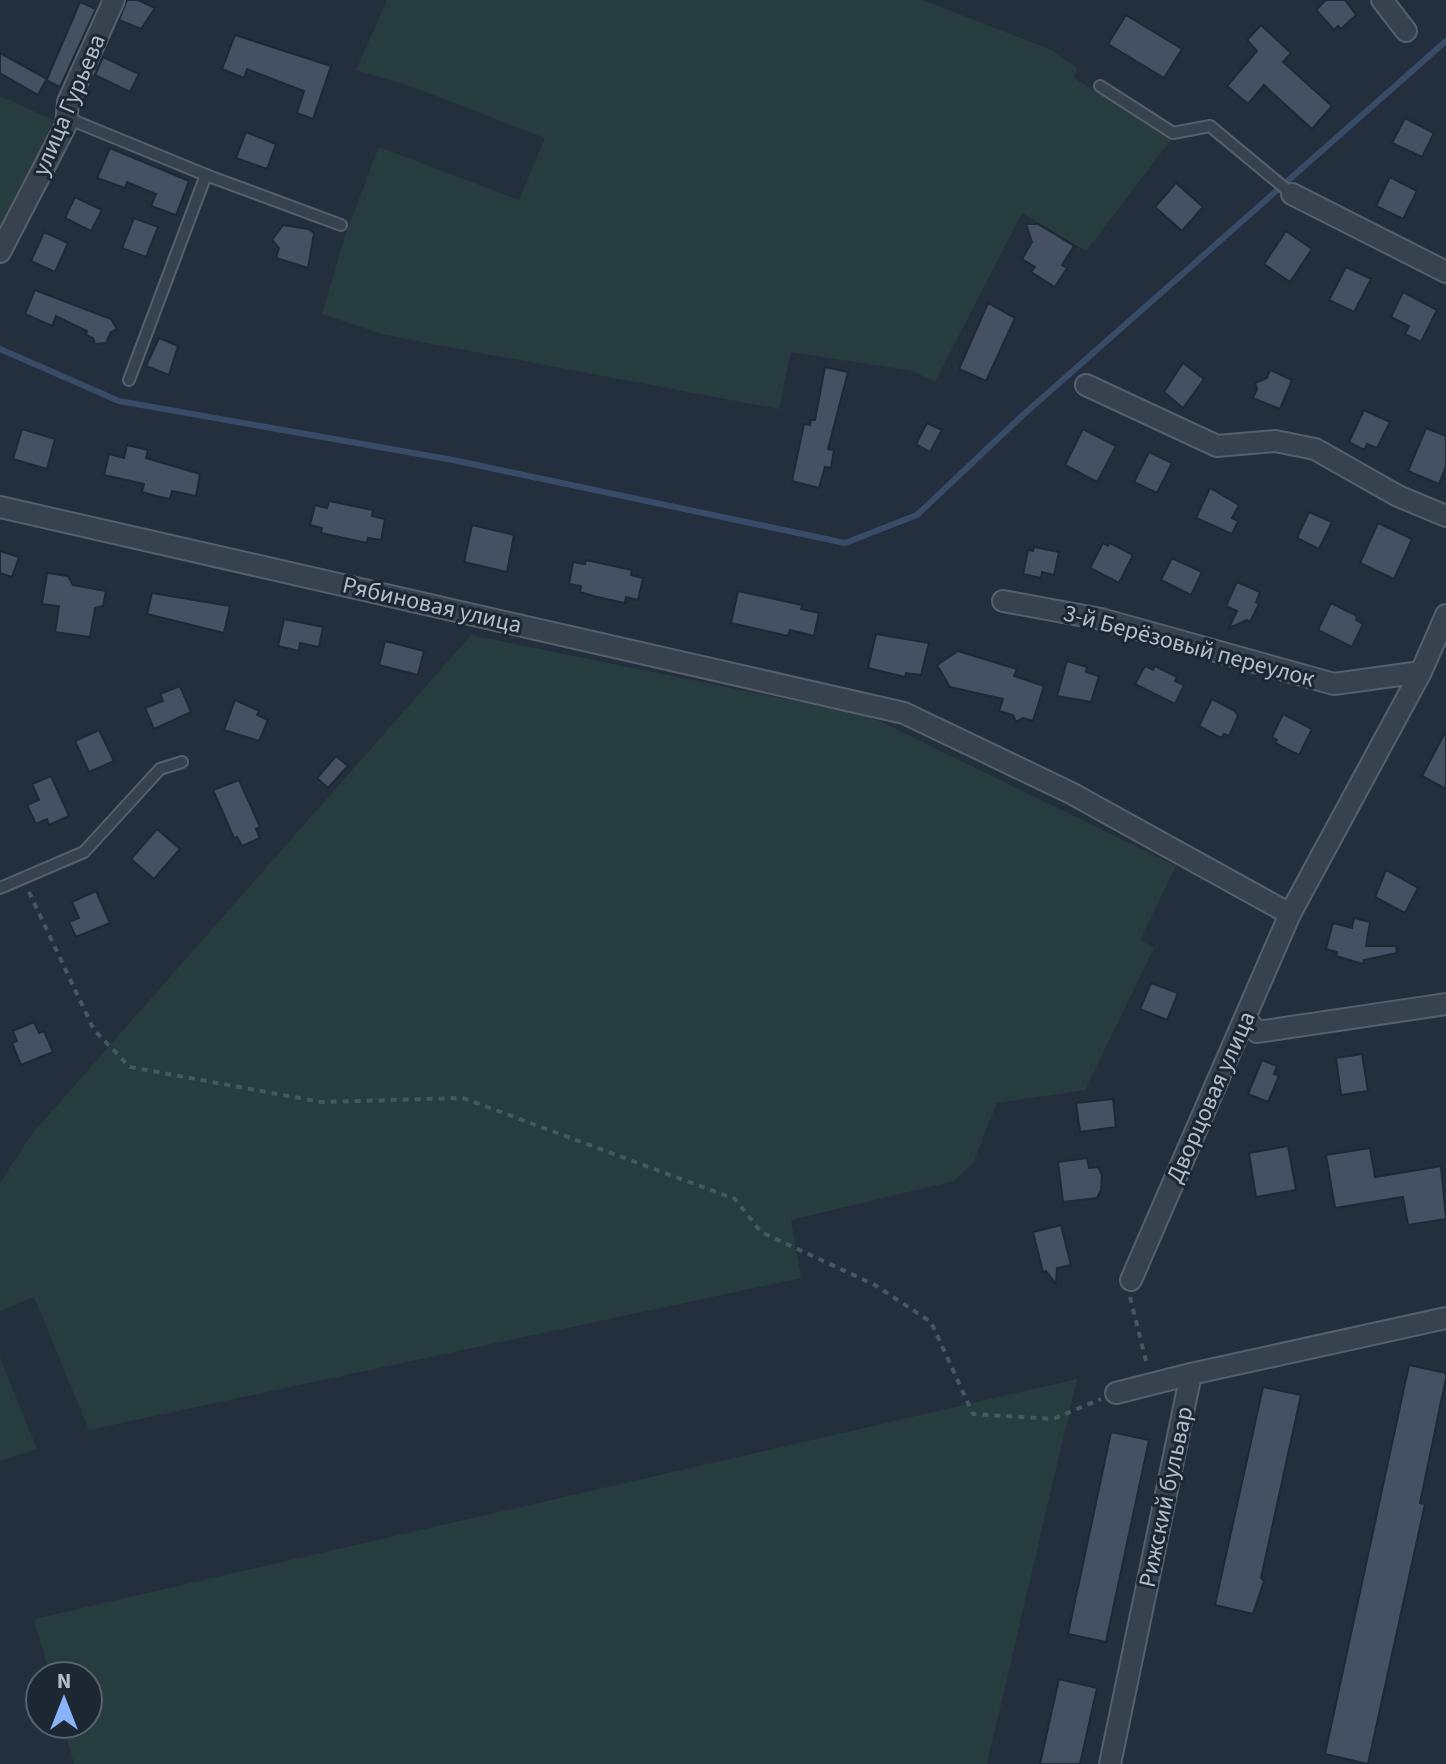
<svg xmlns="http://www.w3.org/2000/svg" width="1446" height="1764" viewBox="0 0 1446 1764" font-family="'Source Sans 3',sans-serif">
  <rect width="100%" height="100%" fill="#242f3e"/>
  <!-- green -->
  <g fill="#263c3f">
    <polygon points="387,0 923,0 1051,50 1077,68 1074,78 1171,140 1086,251 1022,213 935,382 913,371 791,352 779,409 385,335 322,314 346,233 379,147 519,200 545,138 410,86 356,70"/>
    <polygon points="0,96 54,120 0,235"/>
    <polygon points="471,635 869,716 1176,866 1140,940 1154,948 1085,1090 997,1103 973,1163 954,1181 791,1220 801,1278 89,1430 34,1297 0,1311 0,1183 31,1135"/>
    <polygon points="0,1357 37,1449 0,1461"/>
    <polygon points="1077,1379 987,1764 74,1764 63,1724 88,1724 88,1676 50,1676 34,1619"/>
  </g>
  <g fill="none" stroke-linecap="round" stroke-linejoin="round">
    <!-- stream -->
    <polyline stroke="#394c67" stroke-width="6" points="0,349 119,401 453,460 845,543 917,515 1023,415 1446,41"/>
  </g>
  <!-- building -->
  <g fill="#455162" stroke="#1f2835" stroke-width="2">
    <polygon points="127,0 138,0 155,8 141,29 119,20"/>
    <polygon points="1326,0 1345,0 1356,15 1341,29 1338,26 1334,30 1316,10"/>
    <polygon points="80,2 96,9 60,87 46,80 38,95 0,73 0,53 47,79"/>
    <polygon points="1126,15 1182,49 1164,78 1108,44"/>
    <polygon points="1261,25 1291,53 1283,62 1332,106 1312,129 1264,85 1248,104 1227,86 1257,51 1247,40"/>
    <polygon points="235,35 331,66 313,119 297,113 304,91 247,69 244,78 222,69"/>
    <polygon points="103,57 139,74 130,92 95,75"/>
    <polygon points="1405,118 1434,133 1422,157 1392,143"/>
    <polygon points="246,132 276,144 267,169 236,158"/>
    <polygon points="110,148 189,181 176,215 151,206 156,194 127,182 125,188 97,178"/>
    <polygon points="1390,177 1417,191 1403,219 1376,206"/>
    <polygon points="1176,183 1203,207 1182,231 1155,207"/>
    <polygon points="75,197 102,210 91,231 65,218"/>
    <polygon points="134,218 158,227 146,257 122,248"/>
    <polygon points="1026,224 1038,224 1074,246 1062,265 1067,268 1055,287 1031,272 1035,267 1022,259 1032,242"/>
    <polygon points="283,225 308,229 314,233 308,268 276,258 279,248 272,240"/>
    <polygon points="1286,231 1312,249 1290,282 1264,264"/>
    <polygon points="44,232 68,243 55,272 31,261"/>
    <polygon points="1346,267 1371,279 1354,312 1329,300"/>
    <polygon points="35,290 111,319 117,329 111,332 106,343 95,344 93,338 86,335 87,331 56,316 52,326 25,314"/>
    <polygon points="1403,292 1437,310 1421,342 1405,334 1409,326 1391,317"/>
    <polygon points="988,303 1015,318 986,381 959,369"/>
    <polygon points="159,338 178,346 169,375 146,366"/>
    <polygon points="1183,363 1204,379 1183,408 1164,392"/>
    <polygon points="825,367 848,372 828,449 834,450 831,468 825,467 819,488 792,481 804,424 810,425 811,420 815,420"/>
    <polygon points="1270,370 1292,380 1280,409 1253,398 1257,389 1255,383 1267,378"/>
    <polygon points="1364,410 1390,422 1377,448 1367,444 1364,450 1349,442"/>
    <polygon points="927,423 942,430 930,452 916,444"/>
    <polygon points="1426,428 1446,436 1446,466 1439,484 1408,471"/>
    <polygon points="22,429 55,439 47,469 13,459"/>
    <polygon points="1083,429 1116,446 1097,482 1065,465"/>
    <polygon points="127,445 148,450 146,458 200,474 196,496 172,491 170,499 156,496 142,492 144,484 104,475 109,454 124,458"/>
    <polygon points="1149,452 1172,463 1157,493 1134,482"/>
    <polygon points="1210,488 1239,505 1232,518 1238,521 1232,534 1196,518"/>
    <polygon points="329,501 373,510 372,516 385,519 381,540 368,538 367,543 321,533 322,528 310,525 315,505 327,508"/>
    <polygon points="1309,512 1332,522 1319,549 1297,538"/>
    <polygon points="1378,523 1412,539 1394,579 1360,563"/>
    <polygon points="472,525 514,535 507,572 464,562"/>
    <polygon points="1103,543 1108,546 1110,543 1133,555 1119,583 1090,568"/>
    <polygon points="1034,547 1059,552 1054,575 1042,572 1041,578 1023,574 1028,550 1033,551"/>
    <polygon points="0,551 19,557 12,577 0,573"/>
    <polygon points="1172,558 1202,572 1191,595 1161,580"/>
    <polygon points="586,560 632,570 631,575 643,578 638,600 626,597 625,603 597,597 580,592 581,586 569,584 573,562 585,564"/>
    <polygon points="47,573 68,576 73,585 106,591 103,606 95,608 90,637 55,632 59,606 42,604"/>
    <polygon points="1237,582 1260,592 1256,602 1259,604 1250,622 1247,620 1229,628 1237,611 1226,606"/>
    <polygon points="738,591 802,605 801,609 819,613 814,636 790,630 788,636 731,623"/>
    <polygon points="152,593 230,606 224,633 147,614"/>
    <polygon points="1331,603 1357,616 1356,620 1363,624 1352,647 1318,630"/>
    <polygon points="284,619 323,627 319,647 300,643 299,651 278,646"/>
    <polygon points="876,634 929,643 921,675 906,673 905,677 868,668"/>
    <polygon points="385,641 424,651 418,675 379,665"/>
    <polygon points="958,651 1017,669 1014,676 1044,686 1033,721 1023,718 1016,722 1013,715 999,711 1003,699 950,687 937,665"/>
    <polygon points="1067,661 1087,667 1086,672 1099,676 1091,702 1057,696"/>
    <polygon points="1145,666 1153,670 1155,666 1177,677 1175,681 1184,685 1175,704 1135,684"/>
    <polygon points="180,686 191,712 154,729 145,708 163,701 160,694"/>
    <polygon points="1212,699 1235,711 1238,716 1229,736 1224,734 1221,738 1199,726"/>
    <polygon points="235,700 259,711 257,715 268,720 259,741 224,730"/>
    <polygon points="1283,714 1312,729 1299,755 1275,743 1277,740 1272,737"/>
    <polygon points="99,730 114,761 89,772 75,741"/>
    <polygon points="1446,731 1446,789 1422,776"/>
    <polygon points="336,756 348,766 328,788 317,778"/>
    <polygon points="51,776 69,816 49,825 47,819 36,824 27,805 39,800 32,784"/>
    <polygon points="239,780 260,827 256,829 260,838 242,846 237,837 234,838 213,790"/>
    <polygon points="157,829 180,849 154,879 131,859"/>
    <polygon points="1386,870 1418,888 1405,913 1375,897"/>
    <polygon points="96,891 110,923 76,937 69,922 79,918 72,902"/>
    <polygon points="1354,918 1370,922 1366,946 1396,946 1397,953 1364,960 1363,964 1336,956 1337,952 1326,949 1333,923 1352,928"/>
    <polygon points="1151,983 1178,993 1167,1020 1140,1009"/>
    <polygon points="34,1022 39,1033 44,1031 53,1052 21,1065 12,1043 17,1041 13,1031"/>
    <polygon points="1362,1054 1368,1091 1341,1095 1336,1058"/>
    <polygon points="1262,1060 1277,1066 1274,1074 1279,1076 1268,1102 1248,1094"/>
    <polygon points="1113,1099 1116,1127 1080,1132 1076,1103"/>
    <polygon points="1288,1146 1296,1190 1256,1197 1249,1153"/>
    <polygon points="1370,1148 1375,1177 1441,1166 1446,1219 1408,1225 1403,1197 1335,1208 1326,1155"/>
    <polygon points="1087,1158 1089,1168 1098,1167 1102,1175 1101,1190 1097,1198 1063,1202 1058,1162"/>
    <polygon points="1061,1225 1071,1265 1057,1268 1056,1284 1046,1271 1043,1272 1033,1232"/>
    <polygon points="1409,1365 1446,1373 1446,1378 1420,1503 1425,1504 1368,1764 1325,1754"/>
    <polygon points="1263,1387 1301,1395 1261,1578 1264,1581 1253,1614 1215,1605"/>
    <polygon points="1111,1432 1149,1440 1106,1642 1068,1634"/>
    <polygon points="1059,1679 1097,1688 1080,1764 1040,1764"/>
  </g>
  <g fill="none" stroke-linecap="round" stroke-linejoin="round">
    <defs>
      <g id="service">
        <polyline points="1100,86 1173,133 1210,126 1292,194"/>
        <polyline points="67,118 206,175 341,225"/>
        <polyline points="129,380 206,175"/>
        <polyline points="0,888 84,852 160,769 182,762"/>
      </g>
      <g id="minor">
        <polyline points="1382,0 1406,31"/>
        <polyline points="1292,194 1446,272"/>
        <polyline points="0,252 66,125 68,102 114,0"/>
        <polyline points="1086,385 1217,446 1275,441 1315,449 1398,496 1446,516"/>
        <polyline points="0,507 904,713 1071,793 1290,914 1421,672 1446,615"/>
        <polyline points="1003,601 1101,619 1334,684 1421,672"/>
        <polyline points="1246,1019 1257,1032 1446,1004"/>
        <polyline points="1131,1280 1290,914"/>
        <polyline points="1116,1393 1191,1374"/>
        <polyline points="1110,1764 1191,1374 1446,1318"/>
      </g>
    </defs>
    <!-- service casing -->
    <use href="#service" stroke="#565f6c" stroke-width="14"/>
    <!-- minor casing -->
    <use href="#minor" stroke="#565f6c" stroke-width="24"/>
    <!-- path -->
    <g stroke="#44595c" stroke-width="4" stroke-dasharray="6 6" stroke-linecap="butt">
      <polyline points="29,892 94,1030 130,1067 321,1102 463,1098 735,1199 761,1232 875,1285 931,1322 973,1414 1053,1419 1101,1399"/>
      <polyline points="1130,1297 1147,1365"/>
    </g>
    <!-- service -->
    <use href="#service" stroke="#38414e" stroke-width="10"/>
    <!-- minor -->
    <use href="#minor" stroke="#38414e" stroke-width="20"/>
  </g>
  <g text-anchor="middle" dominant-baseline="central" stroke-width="6" stroke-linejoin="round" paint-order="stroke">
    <!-- street labels -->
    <g font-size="24" fill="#b4bcc9" stroke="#1d2633">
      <text transform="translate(69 105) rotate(-67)">улица Гурьева</text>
      <text transform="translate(432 605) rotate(13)">Рябиновая улица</text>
      <text transform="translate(1189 646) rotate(15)">3-й Берёзовый переулок</text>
      <text transform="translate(1211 1097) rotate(-66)">Дворцовая улица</text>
      <text transform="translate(1166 1497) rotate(-78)">Рижский бульвар</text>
    </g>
  </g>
  <!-- north arrow -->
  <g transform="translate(64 1700)"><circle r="38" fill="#1d2633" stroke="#59626f" stroke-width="2"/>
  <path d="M0-6L14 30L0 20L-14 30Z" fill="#8ab4f8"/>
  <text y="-12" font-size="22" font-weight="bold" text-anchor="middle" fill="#b4bcc9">N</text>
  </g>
</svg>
